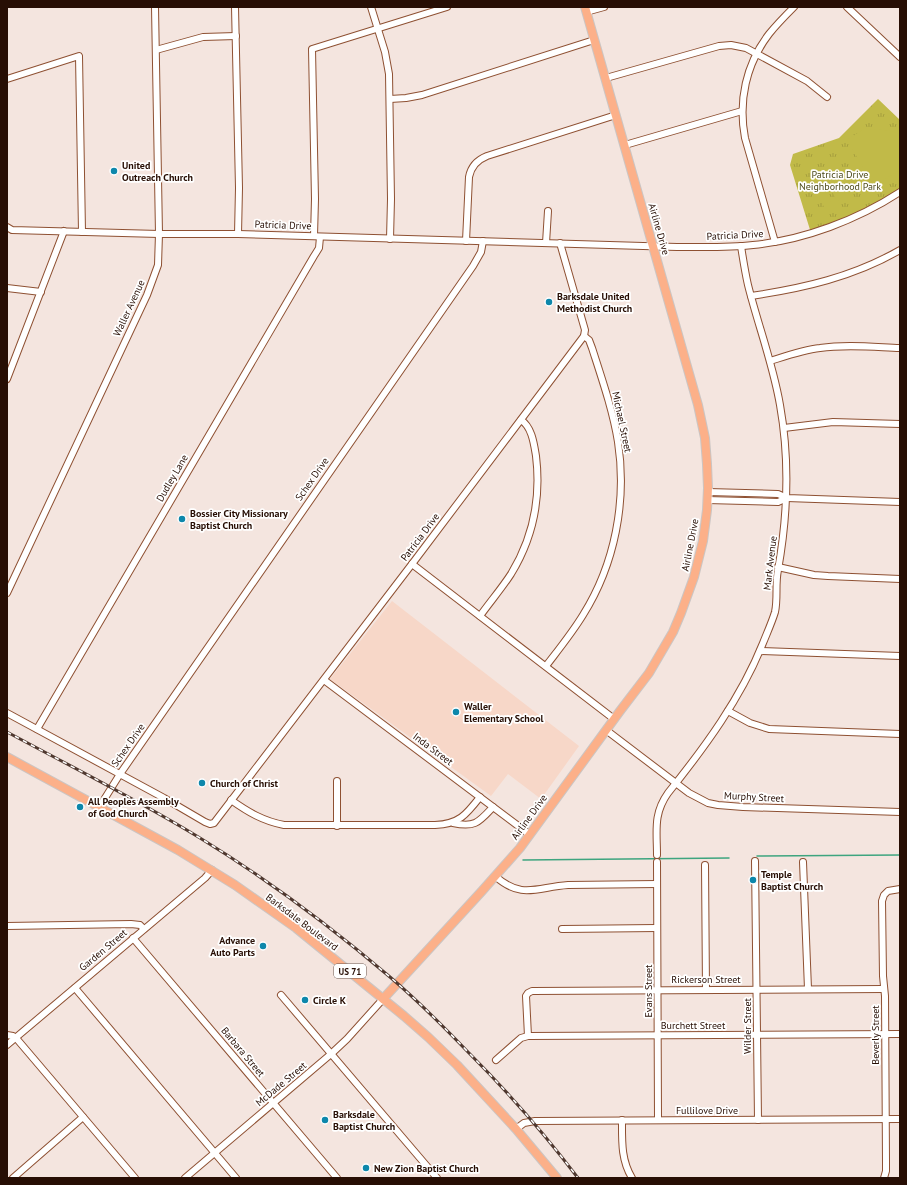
<svg xmlns="http://www.w3.org/2000/svg" width="907" height="1185" viewBox="0 0 907 1185" font-family="'PT Sans',sans-serif">
  <defs>
    <pattern id="park-tufts" width="24" height="20" patternUnits="userSpaceOnUse"><rect width="24" height="20" fill="#c1ba48"/><path d="M3 7l-1-3M5 7V3M7 7l1-3M15 17l-1-3M17 17v-4M19 17l1-3" fill="none" stroke="#a69f3d"/></pattern>
  </defs>
  <rect width="100%" height="100%" fill="#f4e5df"/>
  <!-- built -->
  <polygon fill="#f7d7c8" points="392,601 579,746 541,799 508,774 491,796 330,679"/>
  <!-- park -->
  <polygon fill="url(#park-tufts)" points="878,99 900,120 900,192 865,212 811,233 790,165 793,154 839,138"/>
  <!-- pitch -->
  <g fill="#c1ba48">
    <path d="M862 130C875 130 889 128 900 135V170L876 185 873 184 847 140Z"/>
    <polygon points="835,180 844,196 837,201 828,184"/>
    <polygon points="823,187 832,203 824,207 815,191"/>
  </g>
  <g fill="none" stroke-linecap="round" stroke-linejoin="round">
    <!-- stream -->
    <g stroke="#3ea57f" stroke-width="1.5">
      <polyline points="757,856 900,855"/>
      <polyline points="523,860 729,858"/>
    </g>
    <defs>
      <g id="minor">
        <polyline points="235,7 239,188 238,234"/>
        <polyline points="371,7 385,52 389,74 391,199 390,239"/>
        <polyline points="847,7 900,57"/>
        <polyline points="586,12 604,7"/>
        <polyline points="156,50 203,37 236,36"/>
        <polyline points="606,78 719,46 731,45 746,48 807,81 827,97"/>
        <polyline points="7,79 79,56 82,232"/>
        <polyline points="390,99 406,98 422,95 594,40"/>
        <polyline points="625,145 742,111"/>
        <path d="M7 227 12 230 159 234H238L677 247C702 247 727 248 753 245 804 240 857 220 900 192"/>
        <polyline points="314,236 315,199 312,49 447,7"/>
        <path d="M466 241 469 177C471 166 477 160 487 156L616 115"/>
        <path d="M775 242 745 138C738 101 746 64 769 34 777 24 785 16 794 7"/>
        <polyline points="546,243 548,211"/>
        <polyline points="7,288 41,292"/>
        <path d="M751 296C804 288 853 277 900 250"/>
        <path d="M770 361C786 356 803 350 820 348 846 344 874 347 900 348"/>
        <polyline points="7,379 64,231"/>
        <polyline points="784,428 833,422 900,424"/>
        <polyline points="708,492 778,494 787,498 900,502"/>
        <polyline points="707,500 778,502 787,498"/>
        <polyline points="412,564 614,719"/>
        <polyline points="778,567 814,575 828,576 900,579"/>
        <polyline points="7,593 147,295 158,265 159,234 155,7"/>
        <path d="M480 616C490 602 502 588 511 574 533 538 541 497 536 456 534 444 532 427 521 420"/>
        <polyline points="760,651 900,656"/>
        <path d="M546 666C559 649 572 633 583 615 615 564 627 501 618 442 613 411 602 379 592 348L589 340 584 336"/>
        <polyline points="324,680 529,834"/>
        <polyline points="728,711 750,723 769,729 900,734"/>
        <polyline points="7,713 164,798 205,822 210,824 214,823 412,564 584,336 585,330 560,243"/>
        <polyline points="37,729 314,256 319,248 320,237"/>
        <polyline points="606,730 689,793 708,803 718,805 743,807 900,812"/>
        <polyline points="337,781 337,826"/>
        <path d="M231 800C248 812 263 821 284 825H435C459 824 466 815 480 797"/>
        <polyline points="100,806 120,774 473,266 481,252 483,241"/>
        <path d="M453 823C475 828 479 822 493 807"/>
        <path d="M657 855C657 831 653 814 668 793 705 747 741 698 763 643 767 633 772 622 775 612 778 598 775 584 778 570 788 514 790 461 780 405 773 364 758 325 748 285 745 272 743 259 741 246"/>
        <polyline points="755,861 758,1120"/>
        <polyline points="657,862 658,1120"/>
        <polyline points="803,862 808,989"/>
        <polyline points="705,865 706,990"/>
        <path d="M495 876C522 900 537 887 568 885L657 884"/>
        <polyline points="7,926 131,924 140,925 144,929"/>
        <polyline points="562,929 657,928"/>
        <polyline points="133,938 337,1178"/>
        <polyline points="75,988 236,1178"/>
        <polyline points="281,995 437,1178"/>
        <polyline points="7,1035 13,1036 16,1038 135,1178"/>
        <polyline points="528,1036 526,996 528,993 532,991 884,989"/>
        <polyline points="7,1045 205,878 212,870"/>
        <polyline points="496,1060 521,1038 528,1036 900,1034"/>
        <path d="M622 1120C622 1141 621 1160 632 1178"/>
        <polyline points="516,1129 524,1123 535,1121 900,1119"/>
        <polyline points="13,1178 83,1117"/>
        <polyline points="185,1178 331,1054 347,1039 383,999"/>
        <polyline points="884,1178 886,1171 886,1161 885,996 883,976 882,901 884,895 888,891 900,889"/>
      </g>
      <g id="major">
        <polyline points="7,757 178,850 235,885 296,928 404,1016 428,1037 457,1065 516,1129 557,1178"/>
        <polyline points="383,999 482,891 520,848 620,711 649,673 673,632 681,613 694,577 703,541 707,510 708,488 707,464 705,438 698,405 585,7"/>
      </g>
    </defs>
    <!-- minor casing -->
    <use href="#minor" stroke="#8e5032" stroke-width="8"/>
    <!-- major casing -->
    <use href="#major" stroke="#cbc5c3" stroke-width="10"/>
    <!-- minor -->
    <use href="#minor" stroke="#fff" stroke-width="6"/>
    <!-- major -->
    <use href="#major" stroke="#fcb089" stroke-width="8"/>
    <defs>
      <path id="rail" d="M7 732C72 767 138 800 200 838 267 879 330 926 390 977 417 1000 442 1025 467 1051 507 1091 544 1133 578 1178"/>
    </defs>
    <!-- rail casing -->
    <use href="#rail" stroke="#4f382f" stroke-width="3"/>
    <!-- rail -->
    <use href="#rail" stroke="#fff" stroke-width="1.5" stroke-dasharray="4.5" stroke-linecap="butt"/>
  </g>
  <!-- markers -->
  <g fill="#0d87ab" stroke="#fff" stroke-width="1.5">
    <circle cx="114" cy="171" r="4"/>
    <circle cx="549" cy="302" r="4"/>
    <circle cx="182" cy="519" r="4"/>
    <circle cx="456" cy="712" r="4"/>
    <circle cx="202" cy="783" r="4"/>
    <circle cx="80" cy="807" r="4"/>
    <circle cx="753" cy="880" r="4"/>
    <circle cx="263" cy="946" r="4"/>
    <circle cx="305" cy="1000" r="4"/>
    <circle cx="325" cy="1120" r="4"/>
    <circle cx="366" cy="1168" r="4"/>
  </g>
  <g text-anchor="middle" dominant-baseline="central" stroke-width="3.5" stroke-linejoin="round" paint-order="stroke">
    <!-- shield labels -->
    <rect fill="#fff" stroke="#68564f" stroke-width="1" x="334" y="964" width="32" height="14" rx="3"/>
    <g font-size="9" font-weight="bold" fill="#270e04">
      <text x="350" y="971">US 71</text>
    </g>
    <!-- poi labels -->
    <g font-size="10" font-weight="bold" fill="#270e04" stroke="#fff" text-anchor="start">
      <text x="122" y="165">United<tspan x="122" dy="12">Outreach Church</tspan></text>
      <text x="557" y="296">Barksdale United<tspan x="557" dy="12">Methodist Church</tspan></text>
      <text x="190" y="513">Bossier City Missionary<tspan x="190" dy="12">Baptist Church</tspan></text>
      <text x="464" y="706">Waller<tspan x="464" dy="12">Elementary School</tspan></text>
      <text x="210" y="783">Church of Christ</text>
      <text x="88" y="801">All Peoples Assembly<tspan x="88" dy="12">of God Church</tspan></text>
      <text x="761" y="874">Temple<tspan x="761" dy="12">Baptist Church</tspan></text>
      <text x="255" y="940" text-anchor="end">Advance<tspan x="255" dy="12">Auto Parts</tspan></text>
      <text x="313" y="1000">Circle K</text>
      <text x="333" y="1114">Barksdale<tspan x="333" dy="12">Baptist Church</tspan></text>
      <text x="374" y="1168">New Zion Baptist Church</text>
    </g>
    <!-- park labels -->
    <g font-size="10" fill="#4d4a1a" stroke="#fff">
      <text x="840" y="174">Patricia Drive<tspan x="840" dy="12">Neighborhood Park</tspan></text>
    </g>
    <!-- street labels -->
    <g font-size="10" fill="#270e04" stroke="#fff">
      <text transform="translate(283 225) rotate(2)">Patricia Drive</text>
      <text transform="translate(659 229) rotate(74)">Airline Drive</text>
      <text transform="translate(735 235) rotate(-3)">Patricia Drive</text>
      <text transform="translate(129 308) rotate(-65)">Waller Avenue</text>
      <text transform="translate(622 422) rotate(78)">Michael Street</text>
      <text transform="translate(172 478) rotate(-60)">Dudley Lane</text>
      <text transform="translate(312 479) rotate(-55)">Schex Drive</text>
      <text transform="translate(420 537) rotate(-53)">Patricia Drive</text>
      <text transform="translate(690 545) rotate(-79)">Airline Drive</text>
      <text transform="translate(770 563) rotate(-83)">Mark Avenue</text>
      <text transform="translate(128 745) rotate(-55)">Schex Drive</text>
      <text transform="translate(433 749) rotate(37)">Inda Street</text>
      <text transform="translate(754 797) rotate(3)">Murphy Street</text>
      <text transform="translate(529 817) rotate(-54)">Airline Drive</text>
      <text transform="translate(302 922) rotate(37)">Barksdale Boulevard</text>
      <text transform="translate(103 950) rotate(-40)">Garden Street</text>
      <text x="706" y="979">Rickerson Street</text>
      <text transform="translate(648 991) rotate(-90)">Evans Street</text>
      <text x="693" y="1025">Burchett Street</text>
      <text transform="translate(747 1026) rotate(-90)">Wilder Street</text>
      <text transform="translate(875 1035) rotate(-90)">Beverly Street</text>
      <text transform="translate(243 1052) rotate(50)">Barbara Street</text>
      <text transform="translate(281 1084) rotate(-40)">McDade Street</text>
      <text x="707" y="1110">Fullilove Drive</text>
    </g>
  </g>
  <!-- border -->
  <rect width="907" height="1185" fill="none" stroke="#270e04" stroke-width="16"/>
</svg>
